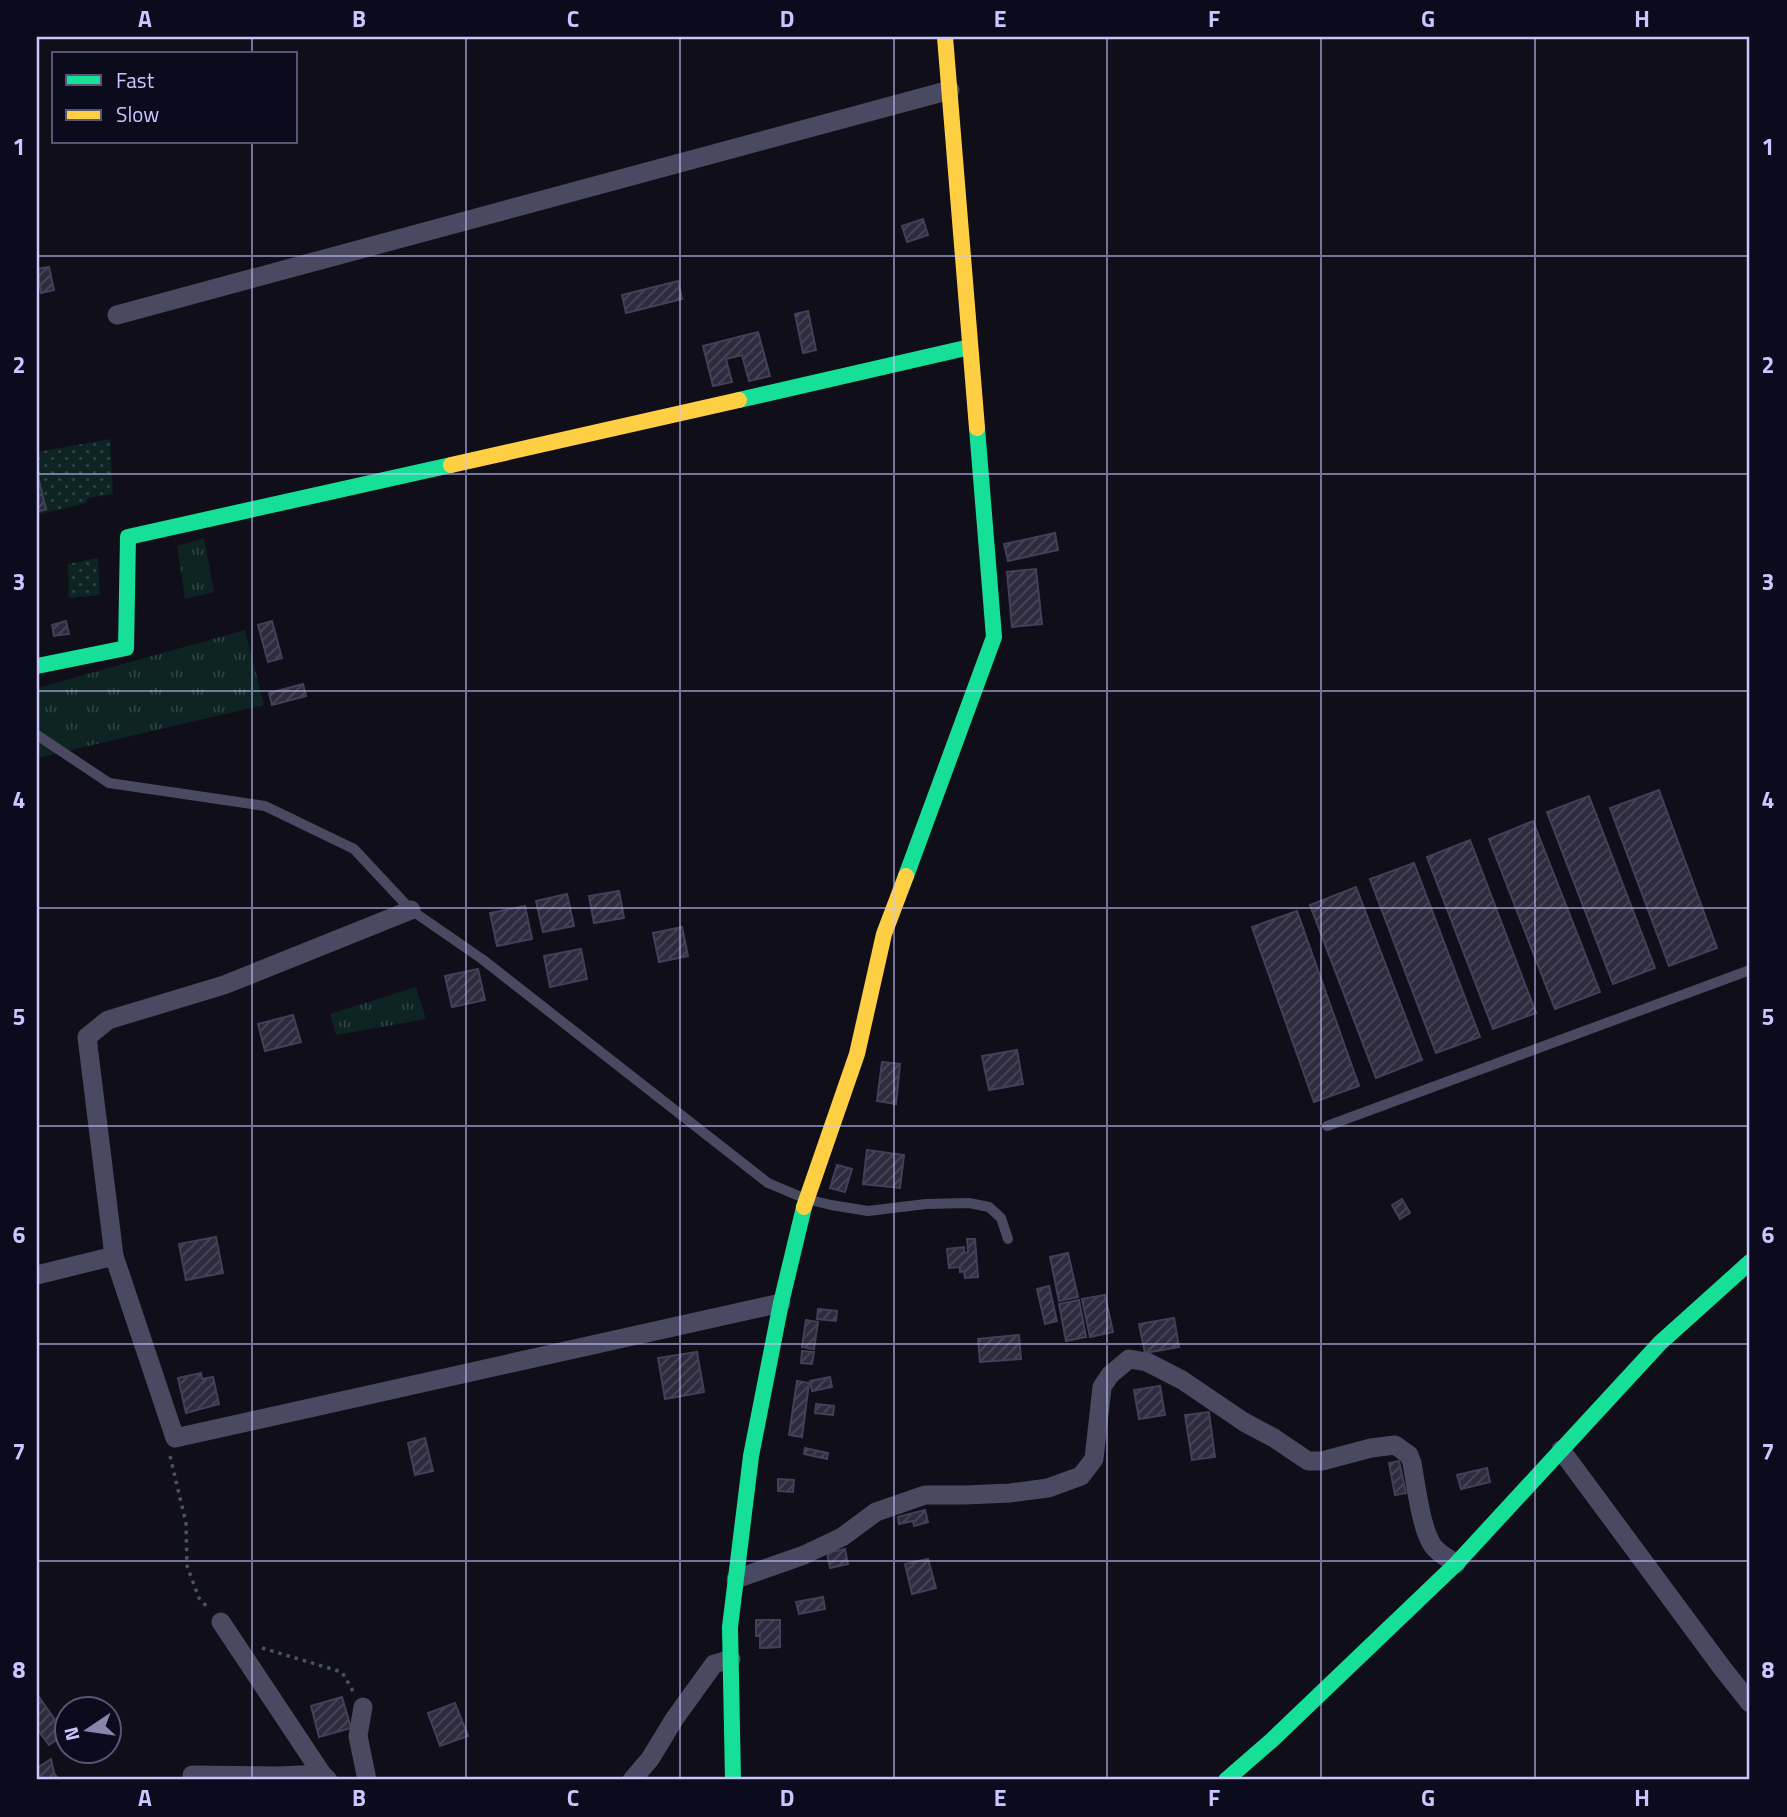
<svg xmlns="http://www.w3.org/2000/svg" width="1787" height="1817" viewBox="0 0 1787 1817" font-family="'Titillium Web',sans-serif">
  <defs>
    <pattern id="grass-tufts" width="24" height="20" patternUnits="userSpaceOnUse" patternTransform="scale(1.75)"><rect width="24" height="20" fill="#0d2423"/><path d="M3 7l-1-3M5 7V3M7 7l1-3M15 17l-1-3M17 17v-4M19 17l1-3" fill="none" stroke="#2f4244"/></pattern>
    <pattern id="park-dots" width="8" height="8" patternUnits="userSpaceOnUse" patternTransform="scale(1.75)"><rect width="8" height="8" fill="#0d2423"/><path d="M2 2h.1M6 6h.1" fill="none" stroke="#2f4244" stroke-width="1.8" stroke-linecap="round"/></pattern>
    <pattern id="building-hatch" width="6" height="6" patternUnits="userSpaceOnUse" patternTransform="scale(1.75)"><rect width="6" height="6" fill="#2d2b3d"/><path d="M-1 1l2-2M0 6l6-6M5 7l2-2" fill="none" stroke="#4a485a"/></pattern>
  </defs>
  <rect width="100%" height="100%" fill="#100e19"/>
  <!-- grass -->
  <g fill="url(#grass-tufts)">
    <polygon points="204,538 214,592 185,599 177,546"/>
    <polygon points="245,630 264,705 37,758 37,688"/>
    <polygon points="416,987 426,1019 336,1035 330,1014"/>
  </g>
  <!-- park -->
  <g fill="url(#park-dots)">
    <polygon points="110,439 113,494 88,498 86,503 40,514 37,452"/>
    <polygon points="98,558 100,595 69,598 68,564"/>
  </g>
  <!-- building -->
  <g fill="url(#building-hatch)" stroke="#424058" stroke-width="2">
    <polygon points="923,219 928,235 907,242 902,226"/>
    <polygon points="49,267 54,290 41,293 37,269"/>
    <polygon points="678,281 682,299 626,313 622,295"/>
    <polygon points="808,311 816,350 803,353 795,314"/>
    <polygon points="758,332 770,376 749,381 742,355 726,359 732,382 713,386 703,346"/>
    <polygon points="37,473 46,509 37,512"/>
    <polygon points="1055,533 1058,550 1008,561 1004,544"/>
    <polygon points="1036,569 1042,624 1012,627 1007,572"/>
    <polygon points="66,621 69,634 54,636 52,625"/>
    <polygon points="272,621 282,658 268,662 258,625"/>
    <polygon points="303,684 306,696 272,705 269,693"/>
    <polygon points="1659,790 1717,948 1669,966 1610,808"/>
    <polygon points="1589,796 1655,968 1613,984 1547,812"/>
    <polygon points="1533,821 1600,992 1555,1009 1489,839"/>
    <polygon points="1470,840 1536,1013 1493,1029 1427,857"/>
    <polygon points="1414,863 1480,1037 1436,1053 1370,879"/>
    <polygon points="1356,887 1422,1060 1376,1078 1310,905"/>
    <polygon points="619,891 624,918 594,923 589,896"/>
    <polygon points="567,894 574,926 543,932 536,901"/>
    <polygon points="525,906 532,939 497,946 490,913"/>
    <polygon points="1297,911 1359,1086 1314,1102 1252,927"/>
    <polygon points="682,927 688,956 659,962 653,933"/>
    <polygon points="581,949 587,979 550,987 544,956"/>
    <polygon points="478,969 485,1000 452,1007 445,976"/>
    <polygon points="293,1015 301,1042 265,1051 258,1024"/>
    <polygon points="1017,1050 1023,1084 989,1090 982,1056"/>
    <polygon points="882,1062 900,1064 896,1104 877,1101"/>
    <polygon points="867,1150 904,1155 900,1188 863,1184"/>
    <polygon points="837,1165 852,1169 845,1192 830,1188"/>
    <polygon points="1402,1199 1410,1213 1400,1219 1392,1205"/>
    <polygon points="216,1237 223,1273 186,1280 179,1244"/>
    <polygon points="967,1239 975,1239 978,1277 965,1278 964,1271 960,1272 960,1267 949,1268 947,1249 964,1247 964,1253 968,1252"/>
    <polygon points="1068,1253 1078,1297 1059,1301 1050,1257"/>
    <polygon points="1049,1286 1057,1321 1045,1324 1037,1289"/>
    <polygon points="1105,1295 1113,1332 1090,1337 1082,1299"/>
    <polygon points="1079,1300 1086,1337 1066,1341 1059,1304"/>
    <polygon points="818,1309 837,1311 836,1321 817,1319"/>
    <polygon points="1174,1318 1179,1347 1145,1353 1139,1324"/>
    <polygon points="806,1320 818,1322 814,1349 802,1347"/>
    <polygon points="1019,1335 1021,1359 980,1362 978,1339"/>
    <polygon points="802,1351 814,1352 812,1364 801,1363"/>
    <polygon points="697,1352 704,1392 665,1399 658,1358"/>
    <polygon points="201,1373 202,1379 213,1377 219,1404 186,1413 178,1378"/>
    <polygon points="830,1377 832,1387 812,1391 810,1381"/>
    <polygon points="797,1381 809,1383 802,1437 789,1435"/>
    <polygon points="1160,1386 1165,1415 1139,1419 1134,1390"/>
    <polygon points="816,1404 834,1406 833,1415 815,1413"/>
    <polygon points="1209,1412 1215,1457 1192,1460 1185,1415"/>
    <polygon points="425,1438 433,1471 415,1475 408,1443"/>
    <polygon points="805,1448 828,1453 827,1459 804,1454"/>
    <polygon points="1399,1461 1406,1493 1395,1495 1389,1463"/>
    <polygon points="1487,1468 1490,1482 1461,1489 1457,1475"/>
    <polygon points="778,1479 794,1480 793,1492 778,1491"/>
    <polygon points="925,1510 928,1522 914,1526 913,1521 899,1524 898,1517"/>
    <polygon points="845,1549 848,1564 830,1568 827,1553"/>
    <polygon points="928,1559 936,1588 912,1594 905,1564"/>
    <polygon points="823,1597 825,1609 799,1614 796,1602"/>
    <polygon points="756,1620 780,1620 780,1647 760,1648 760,1636 756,1636"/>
    <polygon points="39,1697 65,1734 49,1745 37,1729 37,1699"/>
    <polygon points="342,1697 351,1728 319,1737 311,1706"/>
    <polygon points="455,1703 468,1736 440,1746 428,1713"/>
    <polygon points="51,1759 54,1773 59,1780 37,1780 37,1768"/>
  </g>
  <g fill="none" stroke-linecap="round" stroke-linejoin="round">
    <!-- path -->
    <g stroke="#435561" stroke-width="3.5" stroke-dasharray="3.5 5" stroke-linecap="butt">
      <polyline points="170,1456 186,1523 187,1566 199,1598 209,1609"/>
      <polyline points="262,1648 342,1672 354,1693"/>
    </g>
    <!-- lane -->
    <g stroke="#494a62" stroke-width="10">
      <polyline points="37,735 109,783 265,806 354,849 411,910 482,959 768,1183 806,1199 831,1205 868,1211 926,1204 969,1203 989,1207 1001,1218 1008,1239"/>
      <polyline points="1327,1126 1750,970"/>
    </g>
    <!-- street -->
    <g stroke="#494a62" stroke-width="19">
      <polyline points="117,315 950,90"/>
      <polyline points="114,1256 87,1037 108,1020 224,985 411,910"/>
      <polyline points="37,1275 114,1256 175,1438 781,1303"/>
      <polyline points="1561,1450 1723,1669 1750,1703"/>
      <path d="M736 1579 804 1555 842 1537 876 1512 925 1495H965L1010 1493 1048 1488 1081 1476 1094 1459 1102 1387 1110 1375 1129 1359 1147 1362 1182 1380 1244 1422 1274 1438 1308 1461H1322L1371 1448 1395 1445 1409 1455 1412 1463C1416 1485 1421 1529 1433 1546 1439 1554 1448 1558 1456 1564"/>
      <polyline points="221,1622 322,1774 328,1780"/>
      <polyline points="363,1707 358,1736 367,1780"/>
      <polyline points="192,1780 192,1775 279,1776 322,1774"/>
      <polyline points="632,1780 650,1759 675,1718 714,1664 731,1659"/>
    </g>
    <!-- fast -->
    <g stroke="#16e098" stroke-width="16">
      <polyline points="739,400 970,347"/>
      <polyline points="37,666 126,648 128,537 451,465"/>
      <polyline points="906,876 994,637 977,428"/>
      <polyline points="733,1780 730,1627 751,1456 781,1303 804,1207"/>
      <polyline points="1226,1780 1272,1740 1456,1564 1660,1343 1750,1262"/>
    </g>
    <!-- slow -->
    <g stroke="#ffcf43" stroke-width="16">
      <polyline points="945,37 977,428"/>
      <polyline points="451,465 739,400"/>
      <polyline points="804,1207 857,1054 884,934 906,876"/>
    </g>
  </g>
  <!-- grid -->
  <path fill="none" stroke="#c9c7ff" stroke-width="2" stroke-opacity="0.55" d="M252 37V54M466 37V1780M680 37V1780M894 37V1780M1107 37V1780M1321 37V1780M1535 37V1780M252 142V1780M37 256H1750M37 474H1750M37 691H1750M37 908H1750M37 1126H1750M37 1344H1750M37 1561H1750"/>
  <!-- border -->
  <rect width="1787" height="1817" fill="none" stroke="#0c0a1d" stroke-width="77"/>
  <!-- legend -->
  <rect x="52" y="52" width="245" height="91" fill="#0c0a1d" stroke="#585677" stroke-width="2"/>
  <rect x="66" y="75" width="35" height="10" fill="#16e098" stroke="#585677" stroke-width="2"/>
  <text x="116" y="88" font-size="21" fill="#c9c7ff">Fast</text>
  <rect x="66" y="110" width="35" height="10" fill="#ffcf43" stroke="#585677" stroke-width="2"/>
  <text x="116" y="122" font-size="21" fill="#c9c7ff">Slow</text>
  <!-- north arrow -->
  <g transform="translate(88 1730) rotate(257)"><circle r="33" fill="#0c0a1d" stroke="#585677" stroke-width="2"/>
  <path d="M0-5L12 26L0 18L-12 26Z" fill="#8886ae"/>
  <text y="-10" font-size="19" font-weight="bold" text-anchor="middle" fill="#c9c7ff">N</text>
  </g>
  <rect x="38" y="38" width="1710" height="1740" fill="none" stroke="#c9c7ff" stroke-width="2.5"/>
  <g font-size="23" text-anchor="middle" font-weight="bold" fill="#c9c7ff">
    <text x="145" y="27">A</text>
    <text x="359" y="27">B</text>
    <text x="573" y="27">C</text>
    <text x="787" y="27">D</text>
    <text x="1000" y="27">E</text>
    <text x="1214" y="27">F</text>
    <text x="1428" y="27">G</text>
    <text x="1642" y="27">H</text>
    <text x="19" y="155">1</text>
    <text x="1768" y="155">1</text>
    <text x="19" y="373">2</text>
    <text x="1768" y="373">2</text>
    <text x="19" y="590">3</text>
    <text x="1768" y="590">3</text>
    <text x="19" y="808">4</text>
    <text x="1768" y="808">4</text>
    <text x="19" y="1025">5</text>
    <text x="1768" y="1025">5</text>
    <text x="19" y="1243">6</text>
    <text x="1768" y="1243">6</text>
    <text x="19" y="1460">7</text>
    <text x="1768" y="1460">7</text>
    <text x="19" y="1678">8</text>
    <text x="1768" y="1678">8</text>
    <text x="145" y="1806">A</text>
    <text x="359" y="1806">B</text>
    <text x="573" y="1806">C</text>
    <text x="787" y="1806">D</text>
    <text x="1000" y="1806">E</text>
    <text x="1214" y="1806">F</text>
    <text x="1428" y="1806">G</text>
    <text x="1642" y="1806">H</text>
  </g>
</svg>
